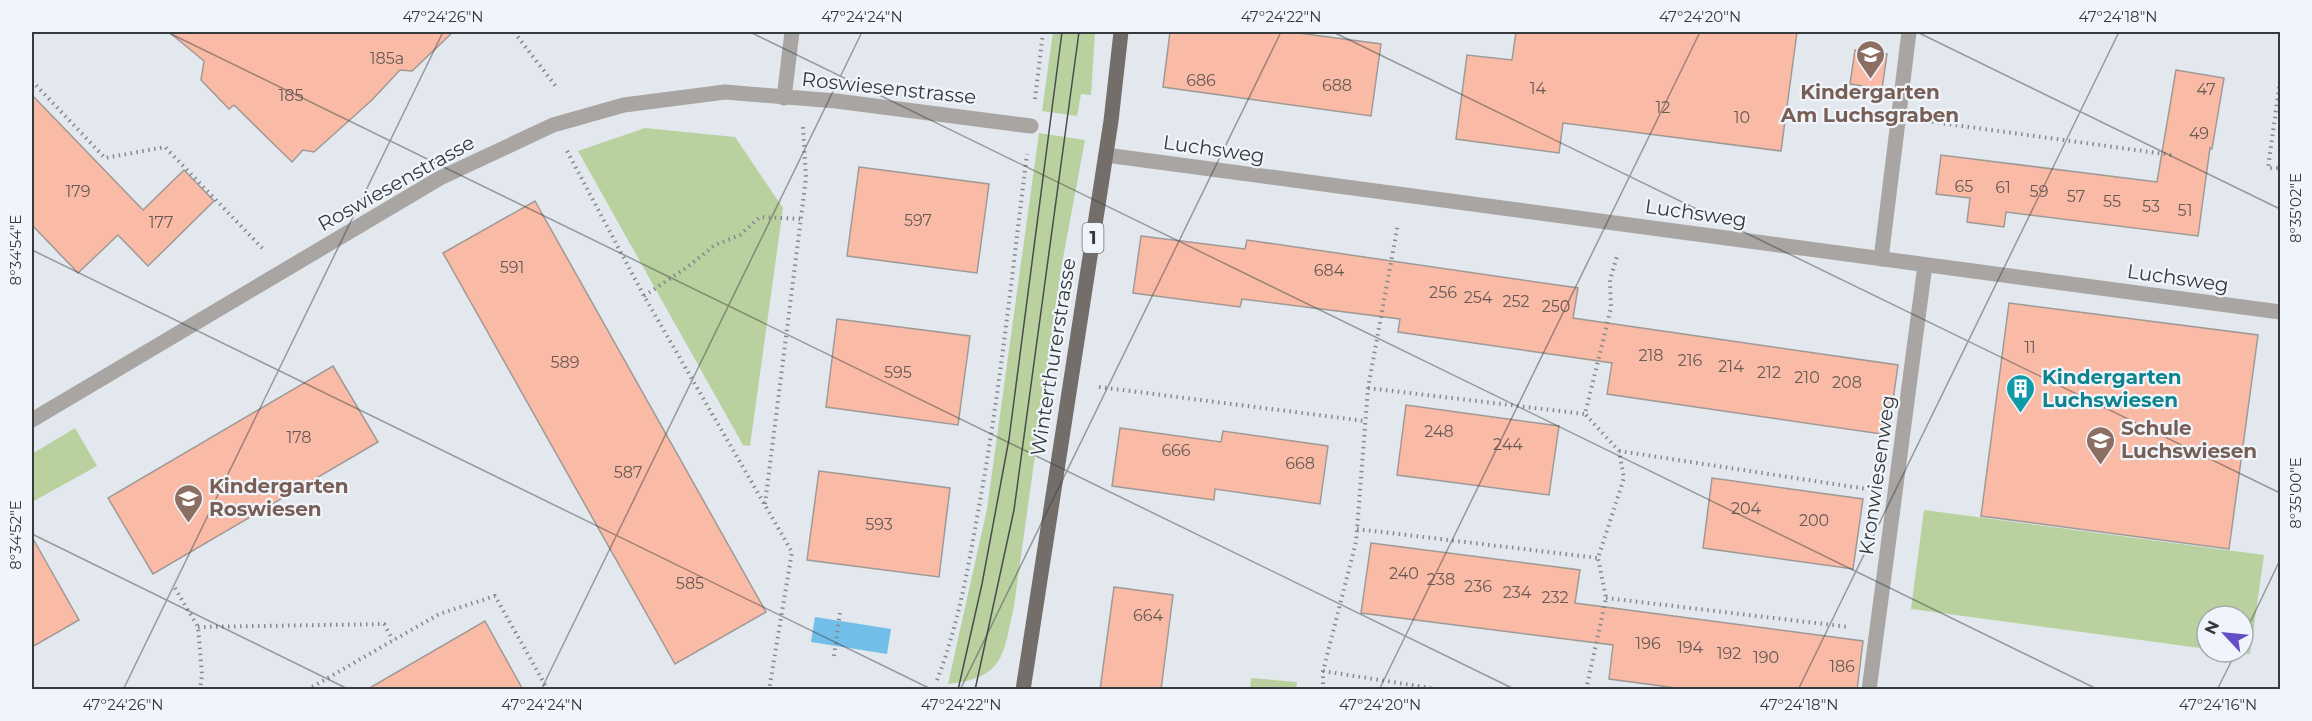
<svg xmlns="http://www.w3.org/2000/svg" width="2312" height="721" viewBox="0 0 2312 721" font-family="Montserrat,sans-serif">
  <rect width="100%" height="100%" fill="#e2e8ee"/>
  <!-- green -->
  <g fill="#b8d19f">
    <polygon points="1053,32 1095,32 1091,95 1081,94 1077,116 1042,111"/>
    <polygon points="645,128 735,137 783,208 750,446 743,445 578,151"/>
    <path d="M1039 133 1085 140 1061 269 1014 606C1003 655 1005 678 948 684L987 509Z"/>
    <polygon points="75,428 97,466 32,502 32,454"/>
    <polygon points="1924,510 2264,555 2250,654 2233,652 2243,652 2243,616 2207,616 2207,649 1911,609"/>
    <polygon points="1251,678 1297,682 1296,689 1250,689"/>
  </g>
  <!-- water -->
  <polygon fill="#71bfe9" points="815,617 891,629 887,654 811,642"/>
  <!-- building -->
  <g fill="#f9bba6" stroke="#a09996" stroke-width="1.5">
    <polygon points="169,32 453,32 412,71 400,70 372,100 314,152 303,150 292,162 234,105 229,109 201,80 204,61"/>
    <polygon points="1170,32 1291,32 1381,44 1371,116 1163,87"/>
    <polygon points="1516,32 1797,32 1781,151 1563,123 1559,153 1456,139 1467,55 1512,60"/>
    <polygon points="1855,50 1887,54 1882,89 1850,84"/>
    <polygon points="2176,70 2224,78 2212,149 2210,148 2198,236 2006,212 2004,227 1967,222 1970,198 1936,194 1941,155 2157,182"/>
    <polygon points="32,95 143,210 184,170 214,201 148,266 118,235 78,273 32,225"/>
    <polygon points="859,167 989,184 977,273 847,256"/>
    <polygon points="535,201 766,612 675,664 443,253"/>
    <polygon points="1141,236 1245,249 1247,240 1578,288 1573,318 1898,365 1888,435 1607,394 1612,363 1398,332 1400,319 1242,299 1240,307 1133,293"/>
    <polygon points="2009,303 2258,335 2229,549 1981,516"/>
    <polygon points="837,319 970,336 958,425 826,407"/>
    <polygon points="333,366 378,442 153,574 108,498"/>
    <polygon points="1406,405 1559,426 1549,495 1397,475"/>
    <polygon points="1120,428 1221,442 1223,431 1328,446 1320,504 1215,489 1214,500 1112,486"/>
    <polygon points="819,471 950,488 939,577 807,560"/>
    <polygon points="1712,478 1863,499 1853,569 1703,548"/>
    <polygon points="32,537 79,620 32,647"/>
    <polygon points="1371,543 1580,570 1575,603 1863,641 1857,690 1692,690 1609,679 1613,645 1361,613"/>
    <polygon points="1114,587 1173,595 1161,690 1100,690"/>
    <polygon points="485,621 523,690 366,690"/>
  </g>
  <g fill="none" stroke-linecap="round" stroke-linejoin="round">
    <!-- path -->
    <g stroke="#84898c" stroke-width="4" stroke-dasharray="1.5 4.5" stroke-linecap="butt">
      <polyline points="514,32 558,89"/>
      <polyline points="32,81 105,158 165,147 264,250"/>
      <polyline points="2280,81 2268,168 2280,168"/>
      <polyline points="1035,99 1043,32"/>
      <polyline points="1926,121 2172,155"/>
      <polyline points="567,151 644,296 792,552 769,690"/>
      <polyline points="644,296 686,268 715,245 740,235 760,217 802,219"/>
      <polyline points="1099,387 1365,421"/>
      <polyline points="1368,388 1585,414"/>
      <polyline points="1619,451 1867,489"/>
      <polyline points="765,504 806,178 803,127"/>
      <polyline points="1357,529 1598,558"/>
      <polyline points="175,588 198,627 202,674 200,690"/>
      <polyline points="1606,598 1849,627"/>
      <polyline points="198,627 384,624 393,640"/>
      <polyline points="834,656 840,612"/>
      <polyline points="1323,671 1443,690"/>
      <path d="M937 680C958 626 968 569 978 512 1000 393 1012 273 1027 154"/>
      <polyline points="307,690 439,614 495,596 548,690"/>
      <polyline points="1323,690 1323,671 1356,542 1368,388 1398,224"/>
      <polyline points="1586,690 1606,598 1598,558 1624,478 1619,451 1585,414 1611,308 1610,280 1618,253"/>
    </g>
    <!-- minor -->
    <g stroke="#a8a5a3" stroke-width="15">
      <polyline points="784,98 792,32"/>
      <polyline points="1106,155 2280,312"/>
      <polyline points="1881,259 1909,32"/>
      <polyline points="32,420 440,178 553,125 624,105 725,92 836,101 1031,126"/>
      <polyline points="1869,690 1925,265"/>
    </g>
    <!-- major -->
    <polyline stroke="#736e6a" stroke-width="15" points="1023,690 1111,121 1121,32"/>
    <!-- tram -->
    <g stroke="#494c4e" stroke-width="1.5">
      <polyline points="958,690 982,584 1009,439 1062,32"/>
      <polyline points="975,690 1014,510 1079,32"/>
    </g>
  </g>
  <!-- ticks -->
  <path fill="none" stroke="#373a3c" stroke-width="1.5" stroke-opacity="0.45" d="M167 32 1516 690M750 32 2099 690M1333 32 2280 493M1917 32 2280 209M32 250 933 690M32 534 350 690M2243 637 2280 560M123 690 443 32M541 690 862 32M960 690 1281 32M1379 690 1700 32M1798 690 2119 32M2217 690 2236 652"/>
  <!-- icons -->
  <defs>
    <symbol id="school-pin" viewBox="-11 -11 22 30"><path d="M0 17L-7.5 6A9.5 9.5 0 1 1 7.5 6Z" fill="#8d6e63" stroke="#f0f5fb"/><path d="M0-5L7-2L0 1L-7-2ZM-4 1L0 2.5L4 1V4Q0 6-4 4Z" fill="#fff"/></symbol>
    <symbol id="building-pin" viewBox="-11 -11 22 30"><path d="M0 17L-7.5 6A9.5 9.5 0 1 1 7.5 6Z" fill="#0f9aa8" stroke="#f0f5fb"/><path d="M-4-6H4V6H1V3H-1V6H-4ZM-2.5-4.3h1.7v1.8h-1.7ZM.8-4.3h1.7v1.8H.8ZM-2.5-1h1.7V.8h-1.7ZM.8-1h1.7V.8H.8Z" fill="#fff"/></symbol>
  </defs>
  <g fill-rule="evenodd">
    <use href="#school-pin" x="1854" y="38" width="33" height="45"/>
    <use href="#building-pin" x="2004" y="372" width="33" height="45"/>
    <use href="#school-pin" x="2084" y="424" width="33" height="45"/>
    <use href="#school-pin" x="172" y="482" width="33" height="45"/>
  </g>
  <g text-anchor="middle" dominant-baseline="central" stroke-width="4.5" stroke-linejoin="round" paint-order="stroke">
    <!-- number labels -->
    <g font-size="16" fill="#685a56">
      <text x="387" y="58">185a</text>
      <text x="1201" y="80">686</text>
      <text x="1337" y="85">688</text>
      <text x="1538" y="88">14</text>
      <text x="2206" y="89">47</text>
      <text x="291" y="95">185</text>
      <text x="1663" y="107">12</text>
      <text x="1742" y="117">10</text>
      <text x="2199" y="133">49</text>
      <text x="1964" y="186">65</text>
      <text x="2003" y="187">61</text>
      <text x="78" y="191">179</text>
      <text x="2039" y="191">59</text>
      <text x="2076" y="196">57</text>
      <text x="2112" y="201">55</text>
      <text x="2151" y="206">53</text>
      <text x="2185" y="210">51</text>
      <text x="918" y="220">597</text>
      <text x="161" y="222">177</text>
      <text x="512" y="267">591</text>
      <text x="1329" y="270">684</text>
      <text x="1443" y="292">256</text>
      <text x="1478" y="297">254</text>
      <text x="1516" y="301">252</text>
      <text x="1556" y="306">250</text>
      <text x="2030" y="347">11</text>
      <text x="1651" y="355">218</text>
      <text x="1690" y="360">216</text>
      <text x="565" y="362">589</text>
      <text x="1731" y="366">214</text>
      <text x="898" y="372">595</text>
      <text x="1769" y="372">212</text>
      <text x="1807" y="377">210</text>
      <text x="1847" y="382">208</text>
      <text x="1439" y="431">248</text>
      <text x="299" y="437">178</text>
      <text x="1508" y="444">244</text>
      <text x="1176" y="450">666</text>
      <text x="1300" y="463">668</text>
      <text x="628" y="472">587</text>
      <text x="1746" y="508">204</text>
      <text x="1814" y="520">200</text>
      <text x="879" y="524">593</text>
      <text x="1404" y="573">240</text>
      <text x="1441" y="579">238</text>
      <text x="690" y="583">585</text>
      <text x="1478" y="586">236</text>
      <text x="1517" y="592">234</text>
      <text x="1555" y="597">232</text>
      <text x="1148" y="615">664</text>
      <text x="1648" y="643">196</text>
      <text x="1690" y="647">194</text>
      <text x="1729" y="653">192</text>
      <text x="1766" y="657">190</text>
      <text x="1842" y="666">186</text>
    </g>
    <!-- shield labels -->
    <rect fill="#f0f5fb" stroke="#6e7275" stroke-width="1.5" x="1082.5" y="223" width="21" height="30" rx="4.5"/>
    <g font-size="18" font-weight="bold" fill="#373a3c">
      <text x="1093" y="238">1</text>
    </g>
    <!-- street labels -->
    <g font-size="20" fill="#373a3c" stroke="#f0f5fb">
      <text transform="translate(889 88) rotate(6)">Roswiesenstrasse</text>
      <text transform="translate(1214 149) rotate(8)">Luchsweg</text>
      <text transform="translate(396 183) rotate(-29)">Roswiesenstrasse</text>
      <text transform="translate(1696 213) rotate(8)">Luchsweg</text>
      <text transform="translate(2178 278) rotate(8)">Luchsweg</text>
      <text transform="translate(1053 357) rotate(-81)">Winterthurerstrasse</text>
      <text transform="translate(1877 475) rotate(-82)">Kronwiesenweg</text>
    </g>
    <!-- education labels -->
    <g font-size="20" font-weight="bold" fill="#785e54" stroke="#f0f5fb" text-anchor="start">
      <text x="1870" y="92" text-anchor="middle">Kindergarten<tspan x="1870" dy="23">Am Luchsgraben</tspan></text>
      <text x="2121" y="428">Schule<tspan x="2121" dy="23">Luchswiesen</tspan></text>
      <text x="209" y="486">Kindergarten<tspan x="209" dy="23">Roswiesen</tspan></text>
    </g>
    <!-- culture labels -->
    <g font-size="20" font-weight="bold" fill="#0d838f" stroke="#f0f5fb" text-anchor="start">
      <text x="2042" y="377">Kindergarten<tspan x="2042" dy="23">Luchswiesen</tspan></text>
    </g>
  </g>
  <!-- border -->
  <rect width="2312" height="721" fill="none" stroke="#f0f5fb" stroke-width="66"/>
  <!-- north arrow -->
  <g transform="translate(2225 634) rotate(296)"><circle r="28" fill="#f0f5fb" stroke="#a6aaaf" stroke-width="1.5"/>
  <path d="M0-4.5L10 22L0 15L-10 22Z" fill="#644dc6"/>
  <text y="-9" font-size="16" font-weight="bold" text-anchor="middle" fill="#373a3c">N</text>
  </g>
  <rect x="33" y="33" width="2246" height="655" fill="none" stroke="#373a3c" stroke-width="2"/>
  <g font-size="15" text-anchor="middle" fill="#373a3c">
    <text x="443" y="22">47°24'26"N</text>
    <text x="862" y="22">47°24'24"N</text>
    <text x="1281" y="22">47°24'22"N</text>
    <text x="1700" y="22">47°24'20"N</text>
    <text x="2118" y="22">47°24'18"N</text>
    <text transform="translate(2296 208) rotate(-90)" y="5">8°35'02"E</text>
    <text transform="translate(16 250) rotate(-90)" y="5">8°34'54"E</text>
    <text transform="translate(2296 493) rotate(-90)" y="5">8°35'00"E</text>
    <text transform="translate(16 535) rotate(-90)" y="5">8°34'52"E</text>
    <text x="123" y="710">47°24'26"N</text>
    <text x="542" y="710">47°24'24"N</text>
    <text x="961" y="710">47°24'22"N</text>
    <text x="1380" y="710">47°24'20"N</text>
    <text x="1799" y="710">47°24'18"N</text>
    <text x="2218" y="710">47°24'16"N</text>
  </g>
</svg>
